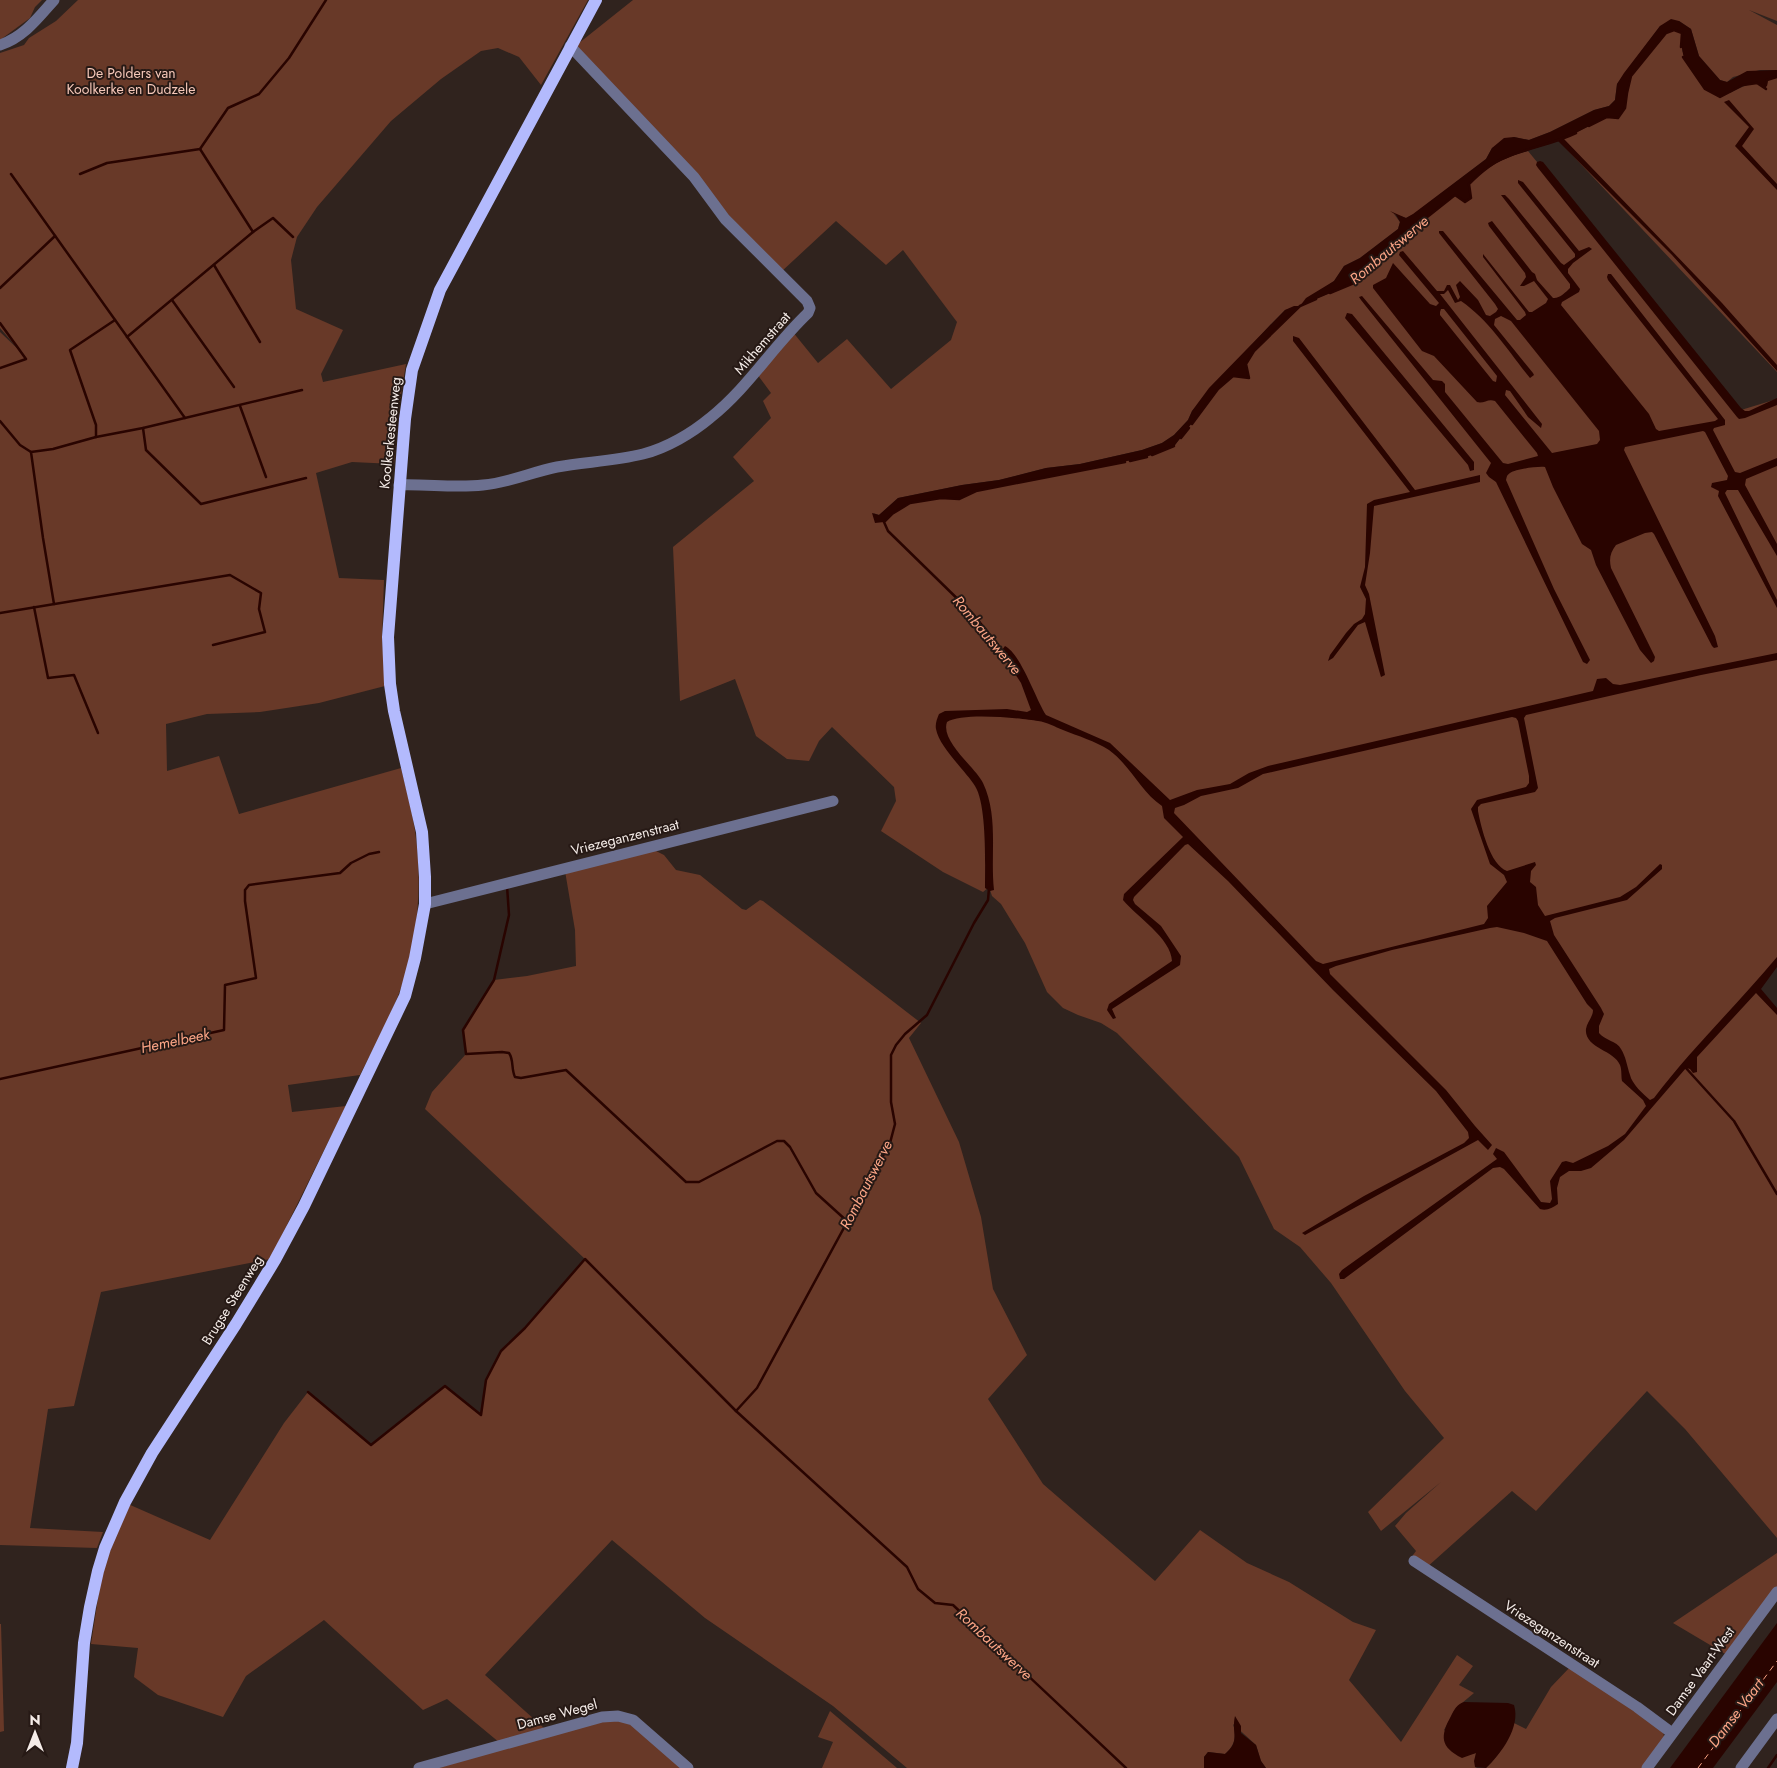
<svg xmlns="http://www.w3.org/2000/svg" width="1777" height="1768" viewBox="0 0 1777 1768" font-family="Jost,sans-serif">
  <rect width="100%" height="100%" fill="#30231e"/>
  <!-- green -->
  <g fill="#683928" fill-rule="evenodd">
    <polygon points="0,0 42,0 35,7 30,18 0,40"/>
    <path d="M78 0H588L541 85 519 57 498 48 481 51 441 79 391 121 317 207 297 237 291 260 296 309 343 330 321 374 323 382 406 364 397 419 394 464 352 462 316 473 339 578 384 580 382 636 385 686 319 703 260 712 207 714 166 724 167 771 219 756 239 814 401 768C406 789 412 810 415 831 423 885 418 946 398 996 387 1023 373 1049 360 1075L288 1085 292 1112 346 1106 270 1259 101 1292 74 1406 48 1409 30 1528 103 1532 97 1548 0 1545V332L20 351 0 328V53L24 45 29 38 56 21Z"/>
    <path d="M633 0H1777V21L1749 10 1777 25V70H1760L1733 77 1727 82 1720 80 1699 56 1691 29 1679 21 1660 26 1617 84 1615 100 1609 106 1594 110 1550 132 1529 140 1514 137 1492 148 1486 159 1414 214 1406 218 1394 214 1400 222 1398 229 1360 258 1344 266 1334 281 1301 305 1354 283 1373 260 1455 195 1465 202 1469 184 1472 180 1490 166 1504 158 1528 151 1741 410 1777 399V962L1756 988 1777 1012V1538L1685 1429 1647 1391 1536 1511 1512 1491 1426 1568 1413 1557V1555L1416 1551 1395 1526 1406 1513 1441 1482 1381 1531 1368 1512 1444 1438 1405 1391 1331 1283 1300 1247 1274 1229 1239 1157 1117 1033 1101 1023 1078 1015 1063 1008 1047 992 1025 943 1001 904 992 896 989 887 983 892 943 872 881 831 896 801 894 787 832 727 819 741 809 761 787 759 756 736 735 679 680 701 673 547 754 481 733 457 771 418 763 401 771 393 757 374 792 331 818 363 847 339 891 389 951 340 957 322 903 250 886 265 836 221 781 272 574 47ZM1299 306 1254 351 1246 364 1248 377 1233 376 1218 389 1175 445 1158 453 1141 458 976 491 959 499 941 498 910 503 892 514 884 522 873 513 879 515 898 498 962 485 999 480 1046 468 1080 464 1142 450 1162 443 1174 435 1188 420 1192 411 1271 324 1285 310Z"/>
    <path d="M1674 30 1682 33C1677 69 1704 77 1730 93 1745 84 1761 81 1777 77V372L1559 141 1625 108 1627 93 1631 76 1666 33Z"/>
    <path d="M652 849 664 855 676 870 700 875 742 909 746 910 760 900 763 901 921 1023 909 1038 959 1142 981 1217 993 1289 1027 1355 988 1399 1043 1484 1155 1581 1200 1530 1247 1563 1289 1582 1353 1622 1376 1630 1349 1680 1401 1742 1457 1655 1473 1666 1459 1685 1474 1693 1456 1708 1444 1730 1471 1754 1476 1753 1475 1767 1477 1768H1266L1261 1761 1256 1745 1233 1724C1237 1737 1235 1745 1225 1754L1208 1752 1204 1757V1768H907L833 1706 705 1618 612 1540 485 1675 545 1729 500 1743 447 1699 423 1710 324 1620 246 1676 223 1717 158 1695 134 1677 138 1648 91 1644 102 1572 128 1504 210 1540 284 1423 308 1392 371 1445 445 1386 481 1415 486 1380 501 1351 525 1328 585 1259 425 1109 432 1092 466 1054 463 1030 494 980 527 976 576 966 575 930 565 871Z"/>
    <polygon points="1777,1553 1777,1588 1727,1655 1673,1623"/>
    <polygon points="0,1624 1,1624 4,1731 0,1732"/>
    <path d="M1571 1666 1663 1731 1664 1737 1644 1768H1486C1499 1756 1508 1740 1514 1723L1526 1729 1551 1687Z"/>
    <polygon points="830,1711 897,1768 822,1768 833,1742 818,1737"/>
    <polygon points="603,1719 624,1719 687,1768 438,1768"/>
  </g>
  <!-- water -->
  <g fill="#290400" fill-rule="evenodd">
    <path d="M1671 19 1679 21 1691 29 1699 56 1720 80 1727 82 1747 71 1777 70V77L1767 80 1766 89 1757 83 1743 85 1720 97 1705 89 1684 59 1681 43 1682 33 1674 30 1666 33 1631 76 1627 93 1625 108 1618 118 1607 117 1564 139 1722 303 1777 365V371L1672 255 1558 141C1524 152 1495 157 1469 184L1471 198 1465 202 1455 195 1373 260 1354 283 1300 306 1254 351 1246 364 1249 378 1233 376 1218 389 1175 445 1158 453 1142 458 977 491 959 499 941 498 910 503 892 514 884 522 875 523 872 513 879 515 898 498 962 485 999 480 1046 468 1080 464 1142 450 1162 443 1174 435 1188 420 1192 411 1209 388 1285 310 1294 306H1300L1306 298 1334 281 1344 266 1360 258 1398 229 1400 222 1396 215 1390 211 1406 218 1413 214 1486 159 1492 148 1504 138 1514 137 1529 140 1550 132 1594 110 1609 106 1615 100 1617 84 1624 73 1660 26Z"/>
    <polygon points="1729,100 1754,129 1742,146 1777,184 1777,190 1735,146 1749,127 1724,102"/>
    <polygon points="1540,161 1543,162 1741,408 1745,411 1749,411 1777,398 1777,405 1745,418 1739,419 1737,417 1538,168 1536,165 1537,162"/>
    <path d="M1518 180 1523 182 1579 251 1589 247 1592 249 1573 263 1568 269V273L1580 289 1579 292 1562 302 1561 305 1649 414 1656 429 1659 431 1715 421 1718 419 1608 280 1607 277 1608 274H1611L1725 420V425L1714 428 1713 430 1735 472 1740 473 1777 458V466L1746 479 1745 485 1777 544V556L1738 490H1727L1725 493 1777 600V608L1718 496 1719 491 1711 487 1712 483 1727 480 1728 476 1705 432 1703 431 1625 447 1624 450 1715 636 1718 647 1714 648 1712 646 1654 534 1652 532 1645 533 1616 545C1610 553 1609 559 1611 568L1655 657 1654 661 1651 663 1640 650 1596 565 1591 550 1582 544 1553 487 1545 467C1538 466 1516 469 1510 473 1507 475 1507 476 1506 480L1554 589 1590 660 1587 664 1583 662 1496 482 1489 477 1486 473 1491 463 1361 300 1359 297 1362 296 1433 380 1442 381 1445 384V392L1503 463 1508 464 1538 456 1537 453 1495 401C1488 398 1484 404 1477 402L1434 356 1422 351 1373 288V285L1386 278 1393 263 1430 304 1436 306 1439 303 1399 255 1400 252 1403 251 1437 291H1444L1447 285H1450L1458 300 1460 297 1456 285 1460 281 1478 300 1486 315 1490 316 1496 312 1498 309 1495 304 1439 233V231H1443L1517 320H1520L1526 315 1525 312 1483 257V254L1529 312H1532L1546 303 1548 299 1534 281 1524 286H1520L1526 277 1525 273 1489 226 1488 223 1492 221 1532 272 1535 274 1537 280 1553 298C1559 299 1566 292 1570 288V284L1501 195H1505L1509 199 1561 263 1564 265 1575 257V254L1518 183ZM1448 290 1455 303 1461 301C1490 321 1508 351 1530 378L1534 375 1533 373 1494 325 1495 319 1501 316 1511 321 1599 431 1600 440 1597 444 1552 453 1505 395 1506 390 1510 391 1528 417 1541 428 1542 424 1440 294H1444ZM1441 309H1444L1497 376 1496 382 1493 381 1440 315V312Z"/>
    <polygon points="1347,313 1352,314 1474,462 1474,470 1470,471 1468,465 1345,318"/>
    <polygon points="1293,336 1299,338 1415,490 1480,475 1480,482 1374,506 1370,553 1365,585 1369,594 1385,675 1381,677 1365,622 1358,625 1333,658 1328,661 1330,655 1346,633 1354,624 1362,619 1365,614 1366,599 1360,587 1365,567 1367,504 1374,500 1410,492 1293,341"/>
    <path d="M1005 646C1021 654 1036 700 1046 715L1110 743 1170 800 1197 790 1230 784 1249 773 1268 766 1593 691 1597 679 1606 678 1613 684 1620 685 1777 653V660L1701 675 1526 715 1524 718 1538 788 1535 792 1481 804 1478 807V811C1481 827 1490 865 1507 871L1535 862 1536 865 1531 871 1530 882 1536 887 1538 905 1545 916 1620 897 1636 887 1660 864 1662 865V869L1627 900 1555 918 1550 921 1554 935 1601 1008 1604 1014 1599 1026V1033C1604 1040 1617 1041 1621 1049 1626 1057 1627 1066 1630 1075 1632 1084 1643 1094 1650 1100L1654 1098C1692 1048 1737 1005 1777 957V967L1761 989 1777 1008V1015L1756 993 1697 1057V1072L1693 1073 1690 1069 1686 1068 1624 1140 1591 1168 1581 1171H1569L1560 1177 1557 1188 1558 1204C1552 1208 1547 1211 1540 1209L1504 1169 1500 1167 1493 1168 1344 1279H1340L1339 1274 1342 1270 1497 1159 1493 1154 1496 1148 1504 1152 1541 1202 1550 1203 1552 1199 1550 1181 1562 1162 1566 1161 1573 1163 1608 1146 1625 1134 1646 1106 1643 1100 1622 1081C1621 1076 1622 1070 1620 1065 1614 1050 1584 1048 1586 1029 1587 1022 1593 1017 1593 1010L1587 1004 1547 941 1524 933 1497 927 1490 928 1392 950 1336 966 1329 969 1330 974 1446 1090 1475 1126 1492 1145 1488 1150 1478 1140 1305 1235 1302 1233 1364 1196 1464 1143 1469 1138 1468 1132 1436 1091 1333 990 1228 881 1188 844 1185 845 1134 897 1133 900 1135 904 1161 926 1181 956 1180 965 1112 1009 1116 1018 1113 1019 1107 1010 1109 1004 1172 961C1171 938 1137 917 1123 900L1124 894 1183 837 1164 818 1162 806C1141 792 1130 765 1109 750 1095 741 1078 736 1063 730 1055 727 1047 722 1038 721 1020 718 962 712 947 722 940 741 976 768 983 783 999 817 990 855 994 890L990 891 985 888C985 865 987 805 975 786 965 770 939 747 936 729 935 724 937 719 939 714L945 711 1007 709 1027 712 1031 710 1021 683 1002 654V650ZM1512 717 1516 718 1518 721 1529 776V783L1526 787 1477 800 1471 809 1490 864 1504 875 1507 882 1487 906 1488 918 1484 924 1323 964 1316 961 1174 813 1175 808 1184 805 1201 796 1238 788 1263 774Z"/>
    <polygon points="1777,1623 1777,1682 1713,1768 1670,1768"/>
    <path d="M1464 1702 1508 1703 1514 1705C1521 1727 1501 1754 1486 1768L1475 1767 1474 1761 1476 1753 1462 1758C1440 1747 1440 1736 1451 1716 1454 1710 1457 1704 1464 1702Z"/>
    <path d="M1235 1716 1241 1726V1733L1256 1745 1261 1761 1266 1768H1204V1757L1208 1752 1225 1754C1241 1741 1231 1733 1235 1716Z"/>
  </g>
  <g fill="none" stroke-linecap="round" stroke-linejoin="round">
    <!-- stream -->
    <g stroke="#290400" stroke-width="2.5">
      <polyline points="1683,57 1705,89 1720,97 1743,85 1757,83 1766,89"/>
      <polyline points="1766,85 1767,80 1777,77"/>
      <polyline points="1589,126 1607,117 1618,118 1625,108 1627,93 1631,76 1666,33 1674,30 1682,33 1681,47"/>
      <polyline points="200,149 253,232 273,218 293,237"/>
      <polyline points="11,174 185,418"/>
      <polyline points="80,174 107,163 200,149 228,108 259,94 289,58 326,0"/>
      <polyline points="214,265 260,342"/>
      <path d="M1359 276 1373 260 1455 195 1465 202 1471 198 1469 184C1479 174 1491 163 1504 158 1528 148 1553 144 1576 133"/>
      <polyline points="0,288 55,236"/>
      <polyline points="1330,293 1354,283 1356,280"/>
      <polyline points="172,300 234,387"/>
      <polyline points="0,323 26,359 0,368"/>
      <polyline points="127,337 253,232"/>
      <polyline points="240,406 266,477"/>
      <polyline points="0,421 20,445 31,452"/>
      <polyline points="1192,424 1218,389 1233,376 1249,378 1246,364 1254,351 1300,306 1316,299"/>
      <polyline points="143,428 146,450 201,504 306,478"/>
      <polyline points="96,437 96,425 70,350 115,320"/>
      <polyline points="1181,438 1189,428"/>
      <polyline points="1152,455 1174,446"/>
      <polyline points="1130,461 1147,457"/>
      <polyline points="54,604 43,538 31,452 53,449 96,437 143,428 302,390"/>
      <polyline points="34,607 48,678 74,675 98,733"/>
      <polyline points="0,613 230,575 261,593 259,609 265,632 213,645"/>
      <polyline points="1002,650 973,614 888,531 884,522 892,514 910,503 941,498 959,499 976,491 1125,462"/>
      <path d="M507 886 509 915 494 980 463 1030 466 1054 502 1052 509 1053C514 1060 511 1069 515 1077L521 1078 566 1070 686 1182H699L777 1141H784L790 1147 816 1193 848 1222"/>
      <polyline points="1685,1067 1734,1121 1777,1194"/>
      <polyline points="0,1079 224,1030 225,985 256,978 245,901 245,890 249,885 340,873 351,863 369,854 379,852"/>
      <polyline points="308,1392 371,1445 445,1386 481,1415 486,1380 501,1351 525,1328 585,1259 736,1411 907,1567 918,1589 935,1603 953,1605 1126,1768"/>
      <polyline points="736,1411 757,1388 890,1143 895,1124 891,1102 891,1055 896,1045 905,1034 927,1015 974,923 988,900 989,888"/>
      <polyline points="1768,1768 1777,1755"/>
    </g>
    <!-- ferry -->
    <polyline stroke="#fca586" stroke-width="1" stroke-dasharray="6 5" stroke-linecap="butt" points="1698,1768 1777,1661"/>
    <!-- minor -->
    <g stroke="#6c7090" stroke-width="11">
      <path d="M0 45C24 37 38 18 54 0"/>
      <path d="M399 485C427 484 456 488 483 485 508 483 532 472 557 467 585 462 615 461 643 454 667 448 692 433 710 418 748 388 773 346 808 313L810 308 807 301 725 219 694 177 570 46"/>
      <polyline points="425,904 833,801"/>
      <polyline points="1414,1561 1637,1707 1672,1733"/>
      <polyline points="419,1768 602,1717 618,1716 633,1720 688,1768"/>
      <polyline points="1647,1768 1777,1592"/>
      <polyline points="1741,1768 1777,1719"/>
    </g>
    <!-- major -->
    <polyline stroke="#b3bafd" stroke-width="12" points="72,1768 77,1743 84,1643 90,1607 98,1571 105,1548 125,1502 152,1453 236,1324 275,1260 304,1206 405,996 415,958 425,904 425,877 422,832 394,711 390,684 388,637 405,419 412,370 440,290 596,0"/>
  </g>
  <g text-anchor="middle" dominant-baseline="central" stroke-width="4" stroke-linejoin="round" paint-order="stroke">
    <!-- park labels -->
    <g font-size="14" fill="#f6c8b9" stroke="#261915">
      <text x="131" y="73">De Polders van<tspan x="131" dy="16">Koolkerke en Dudzele</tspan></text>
    </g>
    <!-- street labels -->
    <g font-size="14" fill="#f5ece8" stroke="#261915">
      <text transform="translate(762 343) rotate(-49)">Mikhemstraat</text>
      <text transform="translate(390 433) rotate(-84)">Koolkerkesteenweg</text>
      <text transform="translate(625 837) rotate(-14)">Vriezeganzenstraat</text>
      <text transform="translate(232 1300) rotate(-58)">Brugse Steenweg</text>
      <text transform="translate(1552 1634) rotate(33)">Vriezeganzenstraat</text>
      <text transform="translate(1700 1671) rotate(-54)">Damse Vaart-West</text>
      <text transform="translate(557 1714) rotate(-15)">Damse Wegel</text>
    </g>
    <!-- water labels -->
    <g font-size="15" font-style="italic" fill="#fca586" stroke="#261915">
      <text transform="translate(1389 250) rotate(-40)">Rombautswerve</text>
      <text transform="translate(987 635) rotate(50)">Rombautswerve</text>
      <text transform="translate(175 1041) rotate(-12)">Hemelbeek</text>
      <text transform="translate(866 1185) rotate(-63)">Rombautswerve</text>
      <text transform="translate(994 1644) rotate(43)">Rombautswerve</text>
      <text transform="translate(1736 1713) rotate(-53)">Damse Vaart</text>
    </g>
  </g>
  <!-- north arrow -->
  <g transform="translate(35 1733)" stroke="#261915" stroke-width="4" paint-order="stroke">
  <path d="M0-4L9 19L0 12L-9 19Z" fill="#f5ece8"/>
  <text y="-8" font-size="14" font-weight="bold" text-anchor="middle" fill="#f5ece8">N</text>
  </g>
</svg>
